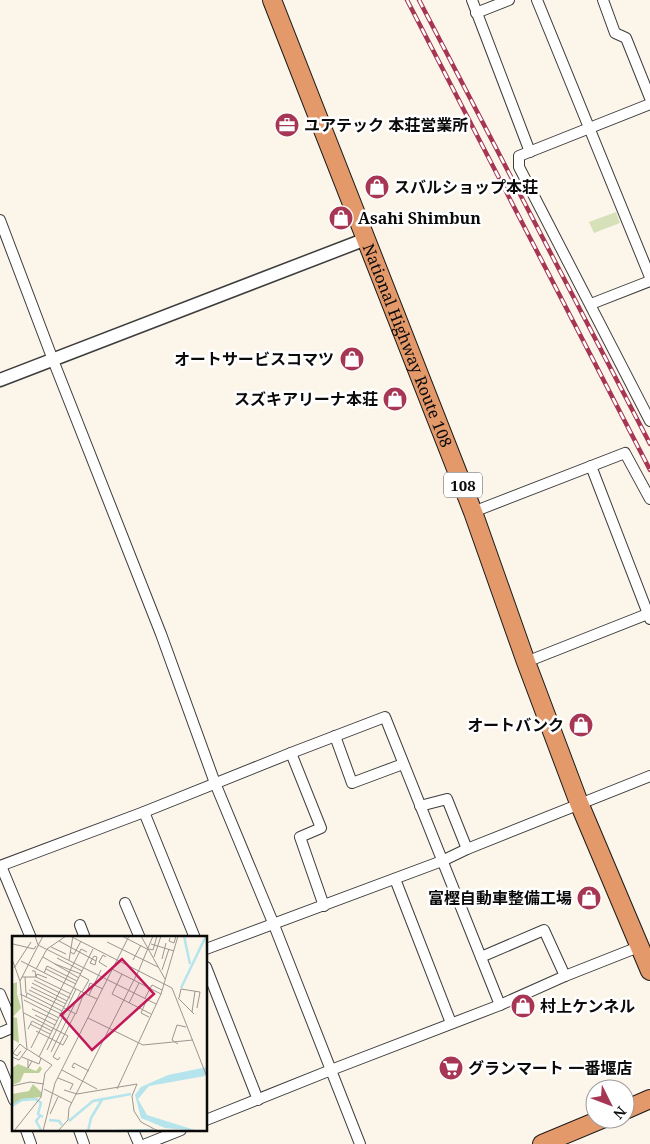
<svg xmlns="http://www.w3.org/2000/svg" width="650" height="1144" viewBox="0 0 650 1144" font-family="'Noto Serif','Noto Sans JP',serif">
  <rect width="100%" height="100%" fill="#fcf5ea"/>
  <!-- green -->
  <polygon fill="#d6e1b9" points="616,212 620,223 594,233 589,222"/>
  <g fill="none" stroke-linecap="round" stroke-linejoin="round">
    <defs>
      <g id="minor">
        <polyline points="472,0 530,152"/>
        <polyline points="537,0 650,277"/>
        <polyline points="603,0 615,33 626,38 650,98"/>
        <polyline points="476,13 509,0"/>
        <polyline points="650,104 519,156 519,167 650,421"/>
        <polyline points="0,220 53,360 161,634 215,783 274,925 360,1144"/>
        <polyline points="591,304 650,281"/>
        <polyline points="591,466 650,619"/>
        <polyline points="473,512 625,453 650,499"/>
        <polyline points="526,662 650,613"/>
        <polyline points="335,736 352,783 403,764"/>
        <polyline points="291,753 321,828 300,837 324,906"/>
        <polyline points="420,806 447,799 467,849"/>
        <polyline points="144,812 195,938"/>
        <polyline points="0,866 144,812 291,753 385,717 500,1005"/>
        <polyline points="1,866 31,938"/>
        <polyline points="395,879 451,1023"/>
        <polyline points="125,903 140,938"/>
        <polyline points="80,925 85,938"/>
        <polyline points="206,949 442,861 467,849 650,776"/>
        <polyline points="481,957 544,930 565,976"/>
        <polyline points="206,967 258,1100"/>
        <polyline points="0,994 14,1027 0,1033"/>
        <polyline points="0,1066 14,1100"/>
        <polyline points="206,1120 331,1070 500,1005 565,976 641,946"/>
        <polyline points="26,1130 31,1144"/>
        <polyline points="79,1130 84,1144"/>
        <polyline points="133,1130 139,1144"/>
        <polyline points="146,1144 181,1130"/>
      </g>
      <polyline id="tertiary" points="0,380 366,239"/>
      <g id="trunk">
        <path id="s1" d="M272 0 473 512 526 662 579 803 650 971"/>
        <polyline points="625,1110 650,1099"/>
        <polyline points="542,1144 602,1119"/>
      </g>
    </defs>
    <!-- minor casing -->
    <use href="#minor" stroke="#3d3d3d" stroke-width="12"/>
    <!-- tertiary casing -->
    <use href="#tertiary" stroke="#3d3d3d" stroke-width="15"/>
    <!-- trunk casing -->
    <use href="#trunk" stroke="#1b1b1b" stroke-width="20"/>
    <!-- minor -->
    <use href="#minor" stroke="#fff" stroke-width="10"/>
    <!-- tertiary -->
    <use href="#tertiary" stroke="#fff" stroke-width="12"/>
    <!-- trunk -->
    <use href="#trunk" stroke="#e3996a" stroke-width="18"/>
    <defs>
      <g id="rail">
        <polyline points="407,0 650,470"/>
        <polyline points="419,0 650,444"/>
      </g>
    </defs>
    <!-- rail casing -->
    <use href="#rail" stroke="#a63653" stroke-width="4.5"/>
    <!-- rail -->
    <use href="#rail" stroke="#fff" stroke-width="2.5" stroke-dasharray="8" stroke-linecap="butt"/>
  </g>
  <!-- icons -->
  <defs>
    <symbol id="office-disc" viewBox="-11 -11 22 22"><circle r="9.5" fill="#a63653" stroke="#fff"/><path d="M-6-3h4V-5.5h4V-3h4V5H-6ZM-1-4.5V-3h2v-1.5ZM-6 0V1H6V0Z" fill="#fff"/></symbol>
    <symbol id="shop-disc" viewBox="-11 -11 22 22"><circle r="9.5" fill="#a63653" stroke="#fff"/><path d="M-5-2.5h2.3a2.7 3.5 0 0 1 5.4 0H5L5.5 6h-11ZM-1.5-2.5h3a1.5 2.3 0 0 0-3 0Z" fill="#fff"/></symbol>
    <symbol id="supermarket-disc" viewBox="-11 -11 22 22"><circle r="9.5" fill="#a63653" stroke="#fff"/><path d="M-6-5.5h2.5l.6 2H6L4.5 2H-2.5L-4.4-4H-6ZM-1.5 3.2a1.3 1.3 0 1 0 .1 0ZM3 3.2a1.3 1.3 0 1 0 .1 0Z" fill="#fff"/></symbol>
  </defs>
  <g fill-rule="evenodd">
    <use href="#office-disc" x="273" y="111" width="28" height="28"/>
    <use href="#shop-disc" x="363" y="173" width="28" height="28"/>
    <use href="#shop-disc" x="327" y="204" width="28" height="28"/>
    <use href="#shop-disc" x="338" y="345" width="28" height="28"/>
    <use href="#shop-disc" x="381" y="385" width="28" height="28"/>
    <use href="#shop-disc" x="567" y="711" width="28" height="28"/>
    <use href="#shop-disc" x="575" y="884" width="28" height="28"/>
    <use href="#shop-disc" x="509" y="992" width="28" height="28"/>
    <use href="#supermarket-disc" x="437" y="1054" width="28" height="28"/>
  </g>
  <g text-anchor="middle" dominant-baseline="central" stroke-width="5" stroke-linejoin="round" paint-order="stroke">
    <!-- shield labels -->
    <rect fill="#fff" stroke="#545454" stroke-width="1" x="444" y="472.5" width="38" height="25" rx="4"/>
    <g font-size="15" font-weight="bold" fill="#0a0a0a">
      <text x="463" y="485">108</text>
    </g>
    <!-- poi labels -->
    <g font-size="16" font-weight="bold" fill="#0a0a0a" stroke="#fff" text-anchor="start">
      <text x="304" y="125">ユアテック 本荘営業所</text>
      <text x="394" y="187">スバルショップ本荘</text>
      <text x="358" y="218">Asahi Shimbun</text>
      <text x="334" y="359" text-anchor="end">オートサービスコマツ</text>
      <text x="378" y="399" text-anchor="end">スズキアリーナ本荘</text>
      <text x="564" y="725" text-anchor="end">オートバンク</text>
      <text x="572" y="898" text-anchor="end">富樫自動車整備工場</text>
      <text x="540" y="1006">村上ケンネル</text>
      <text x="468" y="1068">グランマート 一番堰店</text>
    </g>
    <!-- street labels -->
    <g font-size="16" fill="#0a0a0a" stroke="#fff">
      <text stroke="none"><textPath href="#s1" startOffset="371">National Highway Route 108</textPath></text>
    </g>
  </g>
  <!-- overview -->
  <g transform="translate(12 936)">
    <rect width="195" height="195" fill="#fcf5ea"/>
    <path d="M5 46V58L9 72 1 81 5 82 7 107 0 103V48ZM6 128 24 135 28 130 30 133 27 137H12L8 146 0 149V132ZM21 148 29 156V161L12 163 0 169V158L17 155Z" fill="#bed09a"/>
    <path d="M195 131 193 140 137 150 126 163 135 179 186 195 153 192 129 182 123 159 129 151 156 139Z" fill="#b5e4ed"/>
    <path fill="none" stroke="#b5e4ed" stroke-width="2.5" d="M172 0 178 28M169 52 194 0M0 170 10 164 24 163 29 167 26 178 31 181M28 180 24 185 29 194M37 184 47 185 50 189M57 185 81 165 119 158M76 195 79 182 91 162M104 195 141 194"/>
    <path fill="none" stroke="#9b9790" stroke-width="1" d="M23 0 26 9 144 68M58 0 160 52 195 141M110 0 135 13M129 0 153 43M158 2 157 5 162 7 164 0M47 5 84 25M95 6 146 31M1 8 22 13 24 10M139 8 162 15M39 11 54 18M137 13 141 14 145 0M0 15 1 0M58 16 62 18 69 5M82 20 85 21 83 29 78 27ZM31 21 67 42M94 21 91 19 87 26 95 31M142 21 149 0M45 22 70 35M0 23 8 45M150 23 154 7M57 24 61 0M105 24 117 0M121 24 129 9M9 25 72 57 64 78 52 72M43 28 69 38M2 32 19 6M24 33 35 13 54 0M34 33 64 48M100 33 149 58M127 34 141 0M150 34 157 13M20 35H23L24 41 59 58M32 37 35 30 65 45M110 38 100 58 139 78M68 39 77 44 70 56M10 41H24L25 38 35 42M13 41 14 57M22 44 58 62M20 47 55 65M19 51 54 68M17 54 52 71M8 58 49 78M77 59 89 34M14 61 15 57 50 75M133 62 140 49 150 54M166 62 182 78M167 62 169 53 188 56 185 72M85 63 74 58 78 47 91 53M135 63 129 77 137 81M12 64 47 82M117 67 127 47M20 73 45 85M180 76 183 55M12 77 56 100 51 109 24 95M23 79 43 89M76 82 131 109 181 104M18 88 38 98M16 93 20 85 40 95M166 108 160 104 165 89 174 91M19 112 69 13 75 16M35 114 64 53M9 115 5 120 1 117 8 108 14 113M39 116 69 55M0 121 7 124 15 113 8 45 31 0M10 121 27 128 29 122M27 121 81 13M48 121 46 124 41 121 63 78M16 124V132L20 125M63 132 60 131 62 127 77 135M50 134 85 153M46 142 61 148 58 154M0 150 18 146 32 148M32 153 60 167M105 153 149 58 166 0M52 154 65 158 125 148 120 160 122 175 129 186 146 195M38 178 46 161M2 195 29 161 33 137 40 129 15 113M31 195 43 147 105 24M46 195 56 184 57 172 127 34"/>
    <path fill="#c2185b" fill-opacity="0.15" stroke="#c2185b" stroke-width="2.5" d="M110 23 142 58 80 114 49 79Z"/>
    <rect width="195" height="195" fill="none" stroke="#0a0a0a" stroke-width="2.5"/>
  </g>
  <!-- north arrow -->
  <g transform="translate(610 1104) rotate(132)"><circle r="24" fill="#ffffff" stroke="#9d9d9d"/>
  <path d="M0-4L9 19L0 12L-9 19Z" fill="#a63653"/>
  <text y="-8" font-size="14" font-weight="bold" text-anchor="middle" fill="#0a0a0a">N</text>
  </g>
</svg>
